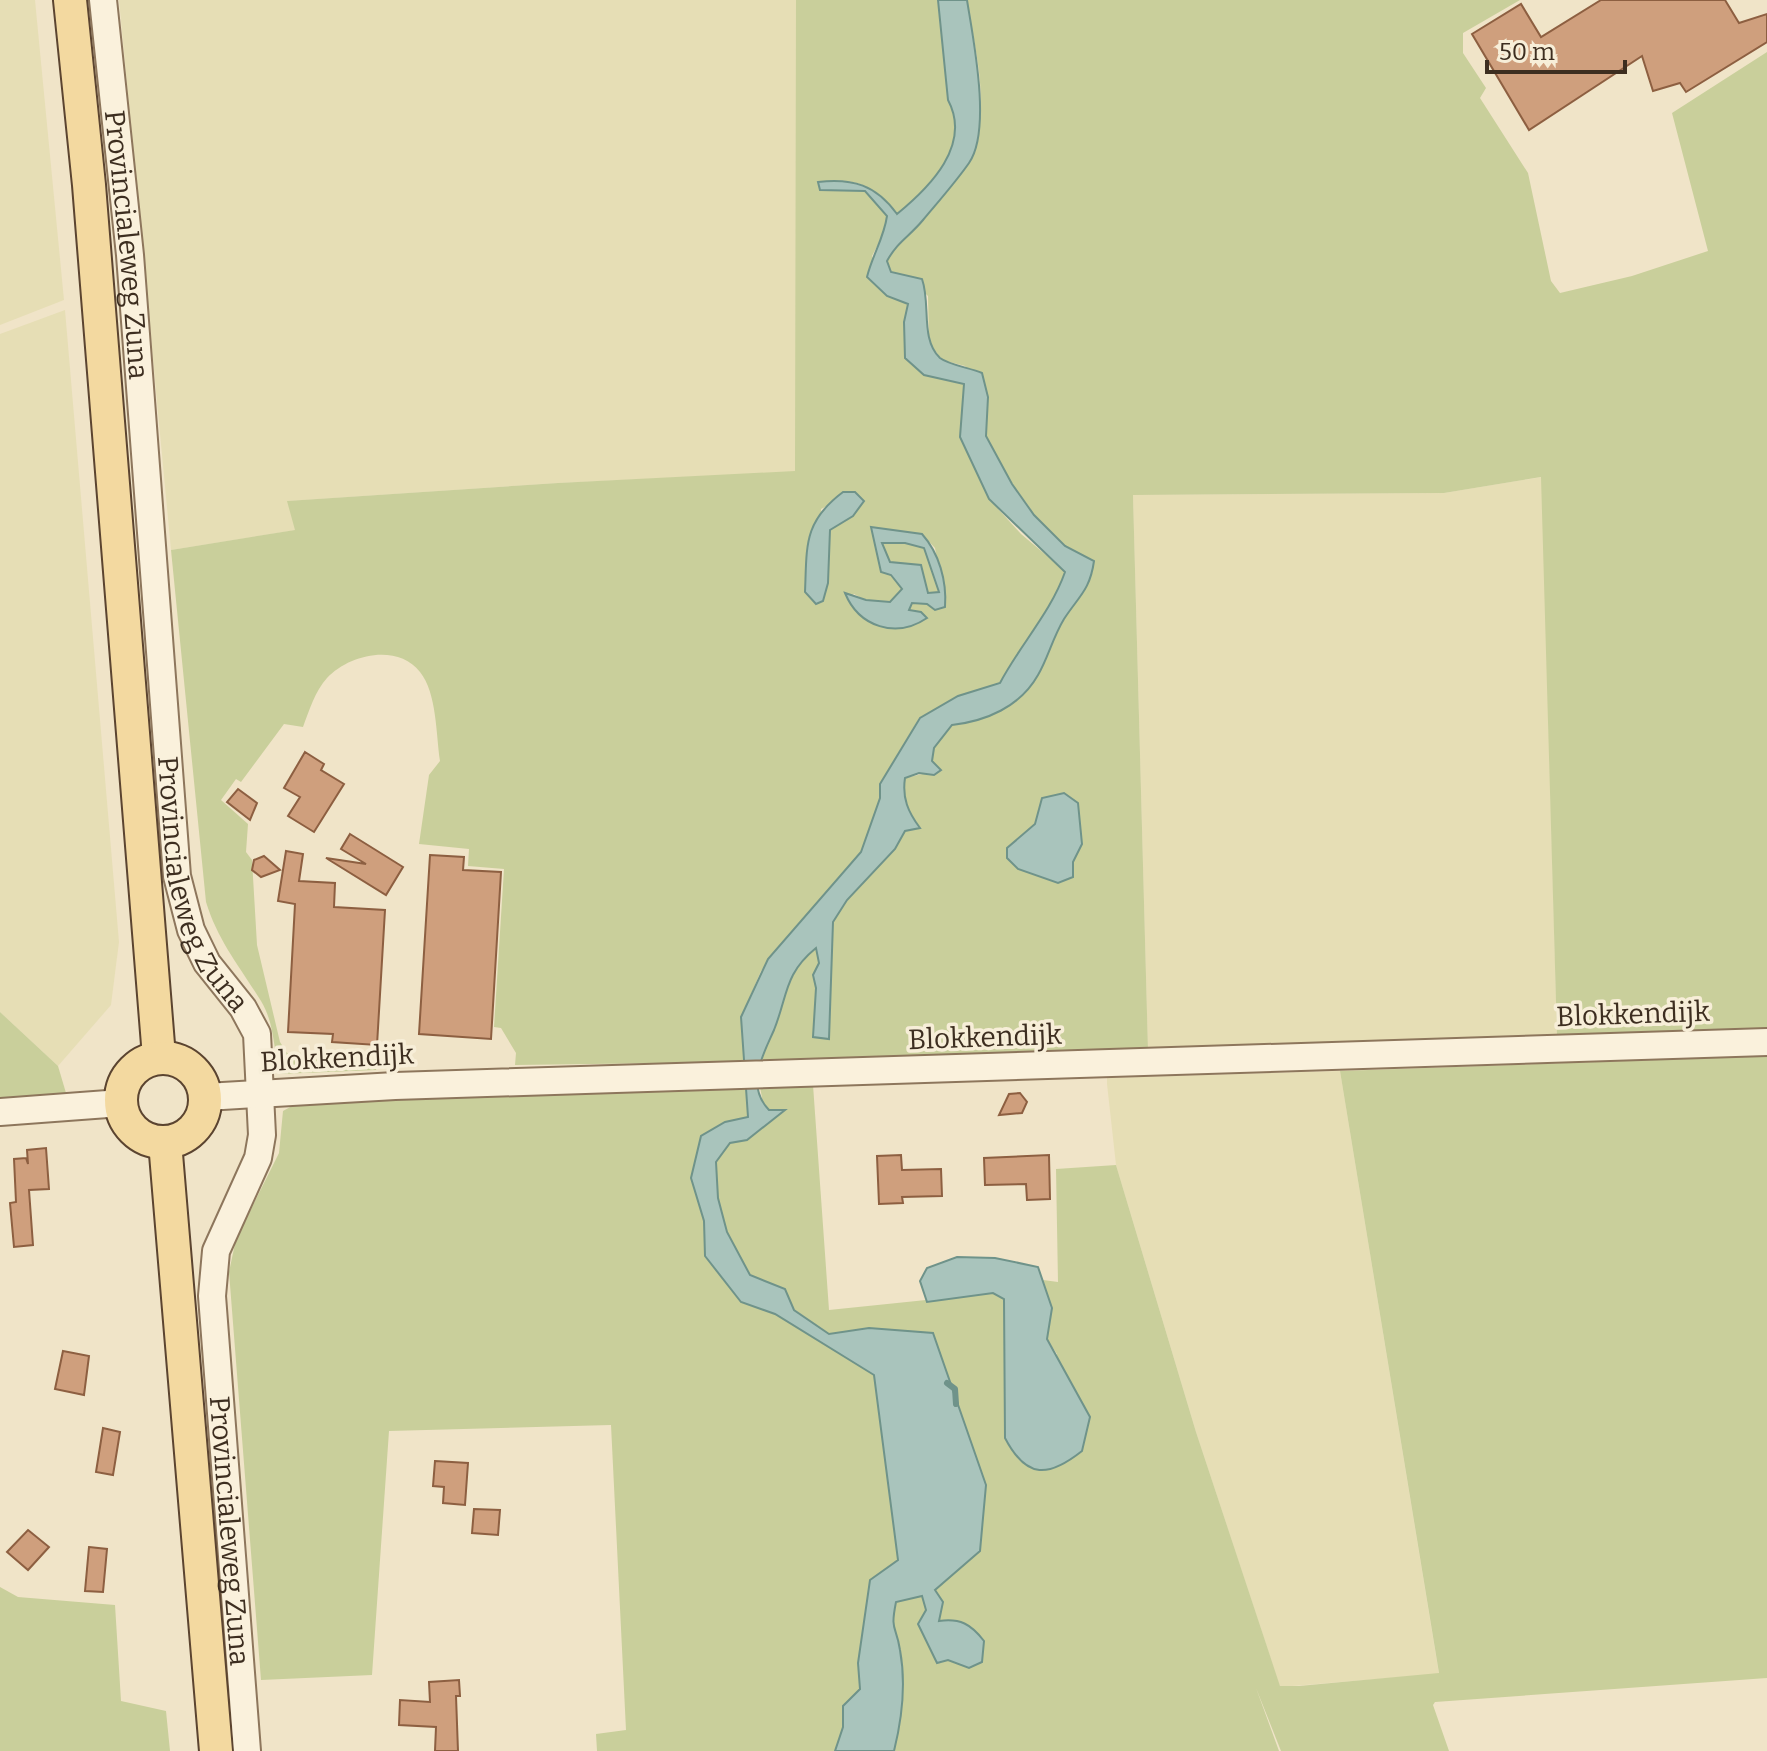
<svg xmlns="http://www.w3.org/2000/svg" width="1767" height="1751" viewBox="0 0 1767 1751" font-family="Bitter,serif">
  <rect width="100%" height="100%" fill="#f0e4c8"/>
  <!-- farmland -->
  <g fill="#e6deb5">
    <polygon points="0,0 35,0 64,300 0,325"/>
    <polygon points="119,0 796,0 796,472 558,483 288,501 296,530 171,550"/>
    <polygon points="65,310 119,942 111,1005 58,1066 0,1012 0,334"/>
    <polygon points="1542,477 1557,1037 1148,1050 1133,495 1444,493"/>
    <polygon points="1340,1071 1439,1674 1280,1687 1196,1432 1116,1165 1107,1084 1107,1078"/>
  </g>
  <!-- green -->
  <g fill="#c9cf9b" fill-rule="evenodd">
    <path d="M796 0H938L948 99C972 145 929 187 897 214 877 186 851 175 818 183L821 190 865 191 887 216 885 231 872 256 887 296 908 304 904 322 924 375 964 384 960 437 989 499 1021 534 1065 571C1051 612 1021 645 1000 683L958 696 919 718 880 784V798L861 852 761 971 741 1017 744 1062 515 1065 516 1053 501 1028 494 1027 504 869 468 866 469 849 419 844 429 775 440 761C436 735 437 693 420 672 398 643 349 654 327 678 315 691 309 711 303 727L284 724 241 782 236 779 221 800 248 824 246 852 252 860 257 945 280 1042 287 1053 339 1056 345 1066H367L378 1061 376 1070 280 1074C273 1049 275 1024 261 1001 240 967 218 941 206 902L171 550 295 530 287 501 558 483 795 471ZM855 492 863 502 853 516 830 530 827 562 821 509ZM871 528 922 534 935 548 945 607 912 602 908 610 847 598 854 594 865 600 890 602 902 588 891 575 881 572Z"/>
    <path d="M967 0H1520L1463 33V53L1486 88 1480 98 1528 173 1551 281 1560 293 1632 276 1708 251 1672 113 1767 52V1030L1557 1037 1541 477 1444 493 1133 495 1148 1050 757 1062C778 1022 781 977 816 948L819 964 813 975 816 988 813 1036 829 1039 833 922 847 900 895 849 905 831 919 828C908 812 902 797 905 778L940 770 932 762 934 747 952 725C986 721 1020 707 1038 675 1048 658 1053 637 1064 619 1079 596 1090 590 1093 561L1065 546 1017 499 1031 509 1012 484 986 435 988 397 965 366 942 360 929 342 928 296 909 278 891 272 887 261C898 241 914 233 927 215 941 194 972 147 978 123 987 90 972 34 967 0ZM1042 798 1078 803 1082 844 1058 883 1018 869 1007 848 1035 824Z"/>
    <polygon points="881,542 905,543 924,548 939,592 927,593 921,565 890,563"/>
    <polygon points="0,1012 58,1066 66,1093 0,1098"/>
    <path d="M1767 1056V1678L1435 1702 1433 1705 1449 1751H1281L1256 1688 1279 1751H894C902 1719 906 1683 900 1650 896 1624 890 1632 896 1602L922 1596 948 1660 969 1668 939 1621 935 1590 980 1551 869 1328 829 1334 794 1309 785 1289 750 1275 727 1232 718 1198 716 1162 730 1143 747 1140 783 1111 769 1110 763 1103 760 1087 813 1085 829 1310 994 1293 1004 1299 1005 1438 1057 1354 1047 1339 1052 1308 1043 1280 1058 1282 1056 1169 1116 1165 1196 1432 1280 1686H1299L1439 1673 1340 1071Z"/>
    <polygon points="746,1087 748,1117 725,1122 701,1137 691,1178 704,1221 705,1256 741,1302 775,1314 874,1375 898,1560 870,1580 858,1663 860,1689 844,1706 843,1727 835,1751 597,1751 596,1734 626,1730 611,1425 389,1431 372,1675 261,1680 229,1272 236,1239 279,1153 283,1111 292,1106 411,1096"/>
    <polygon points="0,1587 18,1597 115,1605 121,1701 166,1711 170,1751 0,1751"/>
  </g>
  <!-- water -->
  <g fill="#a9c4bc" stroke="#6f938a" stroke-width="2" fill-rule="evenodd">
    <path d="M938 0H967C973 38 992 130 969 163 955 183 938 202 923 220 909 237 898 241 887 261L891 272 922 279C931 304 920 339 940 358 949 365 971 368 982 373L988 397 986 436 1012 484 1034 515 1065 546 1094 561C1090 590 1079 596 1064 619 1053 637 1048 658 1038 675 1020 707 986 721 952 725L934 748 932 761 941 770 934 775 919 773 905 778C902 798 908 812 920 828L905 831 895 849 847 900 833 922 829 1039 813 1037 816 988 813 975 819 963 816 948C784 974 788 995 774 1030 763 1055 745 1085 769 1110H785L747 1140 730 1143 716 1162 718 1198 727 1232 750 1275 785 1289 794 1310 829 1334 869 1328 933 1333 986 1485 980 1551 935 1590 943 1602 939 1621C960 1618 971 1624 984 1641L982 1662 969 1668 948 1660 937 1663 918 1624 926 1610 922 1596 896 1602C890 1632 896 1624 900 1650 906 1683 902 1719 894 1751H835L843 1727V1706L860 1689 858 1663 870 1580 898 1560 874 1375 775 1314 741 1302 705 1256 704 1221 691 1178 701 1136 725 1122 748 1117 741 1017 768 959 861 852 880 798V784L920 718 958 696 1000 683C1020 645 1051 612 1065 572L989 499 960 437 964 384 924 375 905 358 904 322 908 304 887 296 867 277C872 256 884 238 887 216L865 191 820 190 818 182C853 178 876 185 897 214 930 187 972 145 948 100Z"/>
    <path d="M843 492H855L864 501 853 516 830 530 828 583 823 601 816 604 805 592C807 546 803 522 843 492Z"/>
    <path d="M871 527 922 534C939 553 947 581 945 607L935 610 927 604 912 603 909 610 921 612 927 618C896 639 859 627 845 593L866 600 890 602 902 589 891 575 881 572ZM882 543H905L924 548 939 592 928 593 921 565 890 562Z"/>
    <polygon points="1064,793 1078,803 1082,844 1073,862 1073,877 1058,883 1018,869 1007,858 1007,848 1035,824 1042,798"/>
    <path d="M957 1257 995 1258 1038 1267 1052 1308 1047 1339 1090 1417 1082 1451C1049 1477 1027 1480 1005 1438L1004 1299 993 1293 927 1302 920 1281 927 1268Z"/>
  </g>
  <g fill="none" stroke-linecap="round" stroke-linejoin="round">
    <!-- stream -->
    <polyline stroke="#6f938a" stroke-width="6" points="947,1383 955,1389 956,1404"/>
  </g>
  <!-- building -->
  <g fill="#cf9f7d" stroke="#8d5f41" stroke-width="2">
    <polygon points="1601,0 1725,0 1739,23 1767,14 1767,42 1686,92 1680,83 1653,91 1642,56 1529,130 1472,34 1521,4 1541,37"/>
    <polygon points="305,752 324,764 321,770 344,784 314,832 288,816 300,797 284,788"/>
    <polygon points="238,789 257,803 250,820 227,802"/>
    <polygon points="350,834 403,867 386,895 326,858 366,864 341,849"/>
    <polygon points="286,851 303,854 299,881 335,883 334,907 385,910 377,1045 332,1042 333,1034 288,1032 295,904 278,901"/>
    <polygon points="430,855 464,857 463,870 501,872 491,1039 419,1034"/>
    <polygon points="264,856 280,870 261,877 252,870 254,860"/>
    <polygon points="1020,1093 1027,1102 1022,1113 999,1115 1009,1094"/>
    <polygon points="46,1148 49,1189 29,1190 33,1245 14,1247 10,1203 16,1202 14,1159 26,1158 28,1164 27,1150"/>
    <polygon points="901,1155 902,1170 941,1169 942,1196 902,1197 903,1203 879,1204 877,1156"/>
    <polygon points="1049,1155 1050,1199 1027,1200 1026,1184 985,1185 984,1158"/>
    <polygon points="63,1351 89,1356 84,1395 55,1389"/>
    <polygon points="103,1428 120,1432 113,1475 96,1472"/>
    <polygon points="435,1461 468,1463 465,1505 443,1503 444,1487 433,1486"/>
    <polygon points="474,1509 500,1510 498,1535 472,1533"/>
    <polygon points="28,1530 49,1547 28,1570 7,1552"/>
    <polygon points="89,1547 107,1549 103,1592 85,1591"/>
    <polygon points="459,1680 460,1696 456,1696 458,1751 435,1751 436,1727 399,1725 400,1700 430,1702 429,1682"/>
  </g>
  <g fill="none" stroke-linecap="round" stroke-linejoin="round">
    <defs>
      <g id="minor">
        <path id="s1" d="M103 0 130 255 177 876 191 930 207 963 243 1008 257 1034 262 1135 258 1158 216 1251 212 1296 247 1751"/>
        <polyline points="206,1097 395,1086 1767,1042"/>
        <polyline points="0,1112 121,1103"/>
      </g>
      <g id="major">
        <polyline points="70,0 89,185 159,1057"/>
        <circle cx="163" cy="1100" r="42"/>
        <polyline points="165,1142 216,1751"/>
      </g>
    </defs>
    <!-- minor casing -->
    <use href="#minor" stroke="#8d765c" stroke-width="30"/>
    <!-- major casing -->
    <use href="#major" stroke="#5b4430" stroke-width="36"/>
    <!-- minor -->
    <use href="#minor" stroke="#faf1dc" stroke-width="26"/>
    <!-- major -->
    <use href="#major" stroke="#f3d9a0" stroke-width="32"/>
  </g>
  <g text-anchor="middle" dominant-baseline="central" stroke-width="7" stroke-linejoin="round" paint-order="stroke">
    <!-- street labels -->
    <g font-size="28" fill="#3d2e20" stroke="#f7eed8">
      <text stroke="none"><textPath href="#s1" startOffset="246">Provincialeweg Zuna</textPath></text>
      <text stroke="none"><textPath href="#s1" startOffset="894">Provincialeweg Zuna</textPath></text>
      <text transform="translate(1633 1014) rotate(-2)">Blokkendijk</text>
      <text transform="translate(985 1037) rotate(-2)">Blokkendijk</text>
      <text transform="translate(337 1058) rotate(-3)">Blokkendijk</text>
      <text stroke="none"><textPath href="#s1" startOffset="1566">Provincialeweg Zuna</textPath></text>
    </g>
  </g>
  <!-- scale -->
  <path d="M1487 60v12h138v-12" fill="none" stroke="#3d2e20" stroke-width="4"/>
  <text x="1499" y="60" font-size="24" fill="#3d2e20" stroke="#f7eed8" stroke-width="6" paint-order="stroke">50 m</text>
</svg>
